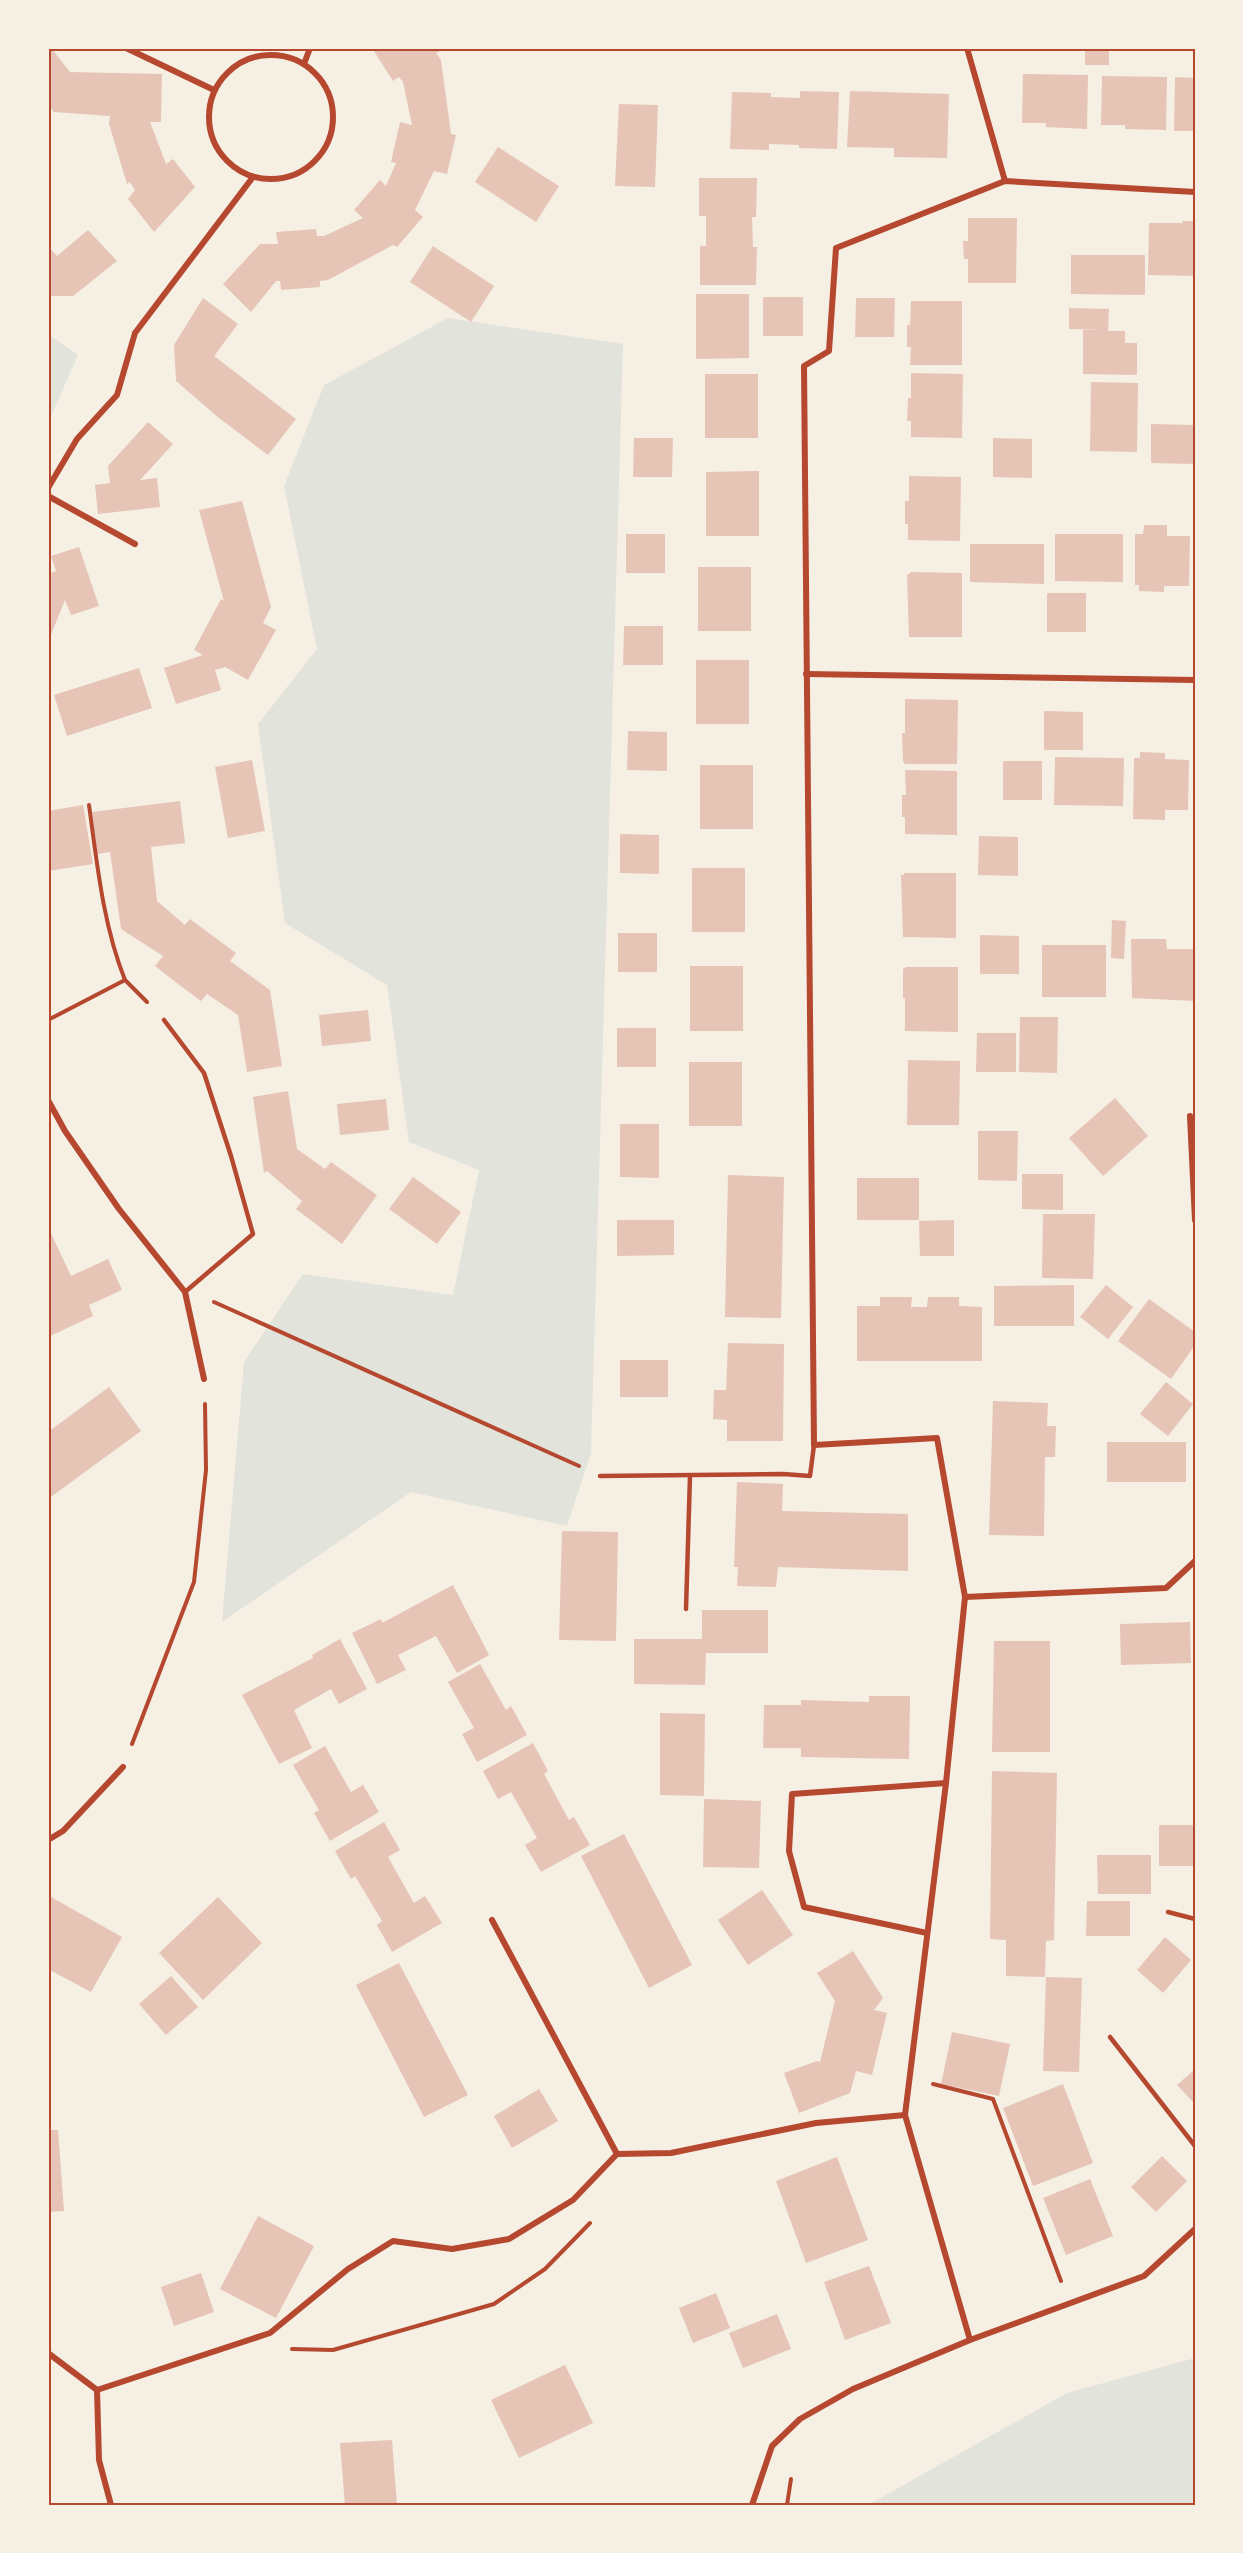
<svg xmlns="http://www.w3.org/2000/svg" width="1243" height="2553" viewBox="0 0 1243 2553" font-family="Bitter,serif">
  <rect width="100%" height="100%" fill="#f6efe4"/>
  <!-- green -->
  <g fill="#e2e4dc">
    <polygon points="448,318 623,344 591,1453 567,1526 411,1492 222,1622 244,1362 303,1274 453,1295 479,1170 409,1142 387,985 285,923 258,724 317,649 284,486 324,385"/>
    <polygon points="48,334 78,355 48,423"/>
    <polygon points="1195,2358 1195,2505 868,2505 1067,2393"/>
  </g>
  <!-- building -->
  <g fill="#e6c5b7">
    <polygon points="51,48 70,72 162,74 161,122 150,122 166,164 173,159 195,187 154,232 128,199 135,190 130,182 127,184 109,124 110,116 54,112 48,105 48,51"/>
    <polygon points="372,48 442,50 436,53 441,60 451,134 456,135 447,174 434,171 415,210 423,217 397,247 393,245 328,280 320,281 320,287 281,290 280,281 276,281 251,312 223,284 260,244 278,244 276,232 316,229 317,236 324,236 363,218 354,210 380,180 386,186 396,163 391,162 400,122 412,125 403,82 399,77 393,81"/>
    <rect x="1085" y="48" width="24" height="17"/>
    <polygon points="1023,74 1088,75 1087,129 1046,127 1046,123 1022,123"/>
    <polygon points="1102,76 1167,77 1166,130 1125,129 1125,125 1101,125"/>
    <polygon points="1175,77 1195,78 1195,131 1174,131"/>
    <polygon points="800,91 839,92 837,149 799,148 799,145 769,144 769,150 730,149 732,92 771,93 771,97 800,98"/>
    <polygon points="850,91 949,94 947,158 894,157 894,148 847,147"/>
    <polygon points="619,104 658,105 655,187 615,186"/>
    <polygon points="498,147 559,186 536,222 475,182"/>
    <polygon points="699,178 757,178 756,217 752,217 753,247 757,247 756,285 700,285 700,246 706,246 706,216 699,216"/>
    <polygon points="968,218 1017,218 1016,283 968,283 968,259 964,259 963,241 968,241"/>
    <polygon points="1182,221 1195,221 1195,276 1148,275 1149,223 1183,223"/>
    <polygon points="88,230 117,261 73,296 48,296 48,246 57,256"/>
    <polygon points="433,246 494,286 471,322 410,282"/>
    <polygon points="1071,255 1145,255 1145,295 1071,294"/>
    <polygon points="696,294 749,294 749,358 696,359"/>
    <rect x="763" y="297" width="40" height="39"/>
    <polygon points="203,298 238,324 214,356 296,419 268,455 219,418 176,381 174,345"/>
    <polygon points="856,298 895,298 894,337 855,337"/>
    <polygon points="911,301 962,301 962,365 910,365 911,347 907,347 907,325 910,325"/>
    <polygon points="1069,308 1109,309 1108,331 1125,331 1125,343 1137,343 1137,375 1083,374 1083,330 1104,330 1069,329"/>
    <polygon points="911,373 963,374 962,438 911,437 911,421 907,421 908,398 911,398"/>
    <rect x="705" y="374" width="53" height="64"/>
    <polygon points="1091,382 1138,383 1137,452 1090,451"/>
    <polygon points="148,422 173,444 140,480 157,478 160,507 98,514 95,485 110,483 108,466"/>
    <polygon points="1151,424 1195,425 1195,464 1151,463"/>
    <polygon points="634,438 673,438 672,477 633,477"/>
    <polygon points="993,438 1032,439 1032,478 993,477"/>
    <polygon points="759,471 759,536 706,536 706,472"/>
    <polygon points="909,476 961,477 960,541 908,540 908,524 905,524 905,501 909,501"/>
    <polygon points="242,501 271,607 263,623 276,630 248,680 225,667 215,670 221,690 176,704 164,668 203,655 194,650 221,599 224,601 199,510"/>
    <polygon points="1144,525 1167,525 1167,536 1190,536 1189,586 1164,586 1164,592 1139,591 1139,585 1135,585 1135,534 1143,534"/>
    <rect x="626" y="534" width="39" height="39"/>
    <polygon points="1055,534 1123,534 1123,582 1055,581"/>
    <polygon points="970,544 1044,544 1044,584 970,582"/>
    <polygon points="79,547 99,606 71,615 65,600 48,642 48,574 56,571 51,556"/>
    <rect x="698" y="567" width="53" height="64"/>
    <polygon points="910,572 962,573 962,637 909,637 907,574 910,574"/>
    <rect x="1047" y="593" width="39" height="39"/>
    <polygon points="624,626 663,626 663,665 623,665"/>
    <rect x="696" y="660" width="53" height="64"/>
    <polygon points="139,668 152,708 67,736 54,695"/>
    <polygon points="905,699 958,700 957,764 905,764 903,761 902,733 905,733"/>
    <polygon points="1044,711 1083,712 1083,750 1044,750"/>
    <polygon points="628,731 667,732 667,771 627,770"/>
    <polygon points="1140,752 1165,753 1165,759 1189,760 1188,810 1165,810 1165,820 1133,819 1134,758 1140,758"/>
    <polygon points="1055,757 1124,758 1123,806 1054,805"/>
    <polygon points="252,760 265,831 228,838 215,767"/>
    <rect x="1003" y="761" width="39" height="39"/>
    <rect x="700" y="765" width="53" height="64"/>
    <polygon points="905,770 957,771 957,835 905,834 905,817 902,817 902,795 906,795"/>
    <polygon points="180,801 185,843 151,847 157,901 185,925 190,919 236,953 230,961 270,990 282,1066 247,1072 238,1015 207,994 201,1001 178,984 155,966 163,956 121,929 110,852 97,854 92,812"/>
    <polygon points="83,805 93,864 48,871 48,811"/>
    <polygon points="620,834 659,835 659,874 620,873"/>
    <polygon points="979,836 1018,837 1018,876 978,875"/>
    <rect x="692" y="868" width="53" height="64"/>
    <polygon points="904,873 956,873 956,938 903,937 901,875 904,875"/>
    <polygon points="1112,920 1126,921 1124,959 1111,958"/>
    <rect x="618" y="933" width="39" height="39"/>
    <polygon points="980,935 1019,936 1019,974 980,974"/>
    <polygon points="1131,939 1166,939 1167,949 1195,949 1195,1001 1132,998"/>
    <rect x="1042" y="945" width="64" height="52"/>
    <rect x="690" y="966" width="53" height="65"/>
    <polygon points="906,967 958,967 958,1032 905,1031 905,998 903,998 903,969"/>
    <polygon points="368,1010 371,1041 322,1046 319,1015"/>
    <polygon points="1020,1017 1058,1017 1057,1073 1019,1072"/>
    <rect x="617" y="1028" width="39" height="39"/>
    <polygon points="977,1033 1016,1033 1016,1072 976,1072"/>
    <polygon points="908,1060 960,1061 959,1125 907,1125"/>
    <rect x="689" y="1062" width="53" height="64"/>
    <polygon points="288,1091 297,1149 325,1169 331,1162 377,1195 342,1244 296,1209 302,1201 267,1171 264,1173 253,1097"/>
    <polygon points="1115,1098 1148,1136 1103,1176 1069,1138"/>
    <polygon points="386,1099 389,1130 340,1135 337,1104"/>
    <polygon points="620,1124 659,1124 659,1178 620,1177"/>
    <polygon points="978,1131 1018,1131 1017,1181 978,1180"/>
    <polygon points="1022,1174 1063,1174 1063,1210 1022,1209"/>
    <polygon points="728,1175 784,1177 781,1318 725,1317"/>
    <polygon points="413,1177 461,1212 437,1244 389,1209"/>
    <rect x="857" y="1178" width="62" height="42"/>
    <polygon points="1043,1214 1095,1214 1093,1279 1042,1278"/>
    <polygon points="617,1220 674,1220 674,1255 617,1256"/>
    <polygon points="954,1220 954,1256 920,1256 919,1221"/>
    <polygon points="48,1227 71,1276 108,1259 122,1290 89,1305 93,1316 48,1337"/>
    <polygon points="1074,1285 1074,1326 994,1326 994,1286"/>
    <polygon points="1106,1285 1133,1307 1108,1339 1080,1317"/>
    <polygon points="880,1297 912,1297 911,1307 927,1307 928,1297 959,1297 959,1306 982,1307 982,1361 857,1361 857,1306 880,1306"/>
    <polygon points="1149,1299 1195,1332 1195,1345 1171,1379 1118,1341"/>
    <polygon points="728,1343 784,1344 783,1441 727,1441 727,1420 713,1419 714,1390 726,1390"/>
    <rect x="620" y="1360" width="48" height="37"/>
    <polygon points="1166,1382 1193,1404 1168,1436 1140,1414"/>
    <polygon points="109,1387 141,1431 48,1499 48,1432"/>
    <polygon points="993,1401 1048,1403 1047,1426 1056,1426 1055,1457 1045,1457 1044,1536 989,1535"/>
    <rect x="1107" y="1442" width="79" height="40"/>
    <polygon points="737,1482 783,1484 782,1511 908,1514 908,1571 778,1567 776,1587 737,1586 738,1567 734,1567"/>
    <polygon points="562,1531 618,1532 616,1641 559,1640"/>
    <polygon points="453,1585 489,1655 457,1673 436,1636 398,1655 406,1670 377,1684 352,1633 381,1619 382,1623"/>
    <polygon points="702,1610 768,1610 768,1653 706,1653 705,1685 634,1684 634,1639 702,1639"/>
    <polygon points="1190,1622 1191,1663 1121,1665 1120,1624"/>
    <polygon points="340,1639 367,1689 339,1704 331,1689 294,1710 312,1748 279,1764 242,1695 313,1658 312,1655"/>
    <polygon points="994,1641 1050,1641 1050,1752 992,1752"/>
    <polygon points="480,1664 506,1710 511,1706 527,1735 477,1762 462,1734 474,1728 448,1682"/>
    <polygon points="869,1696 910,1696 909,1759 801,1757 801,1748 763,1748 764,1705 801,1705 801,1700 869,1702"/>
    <polygon points="660,1713 705,1714 704,1796 660,1795"/>
    <polygon points="533,1743 548,1771 544,1774 569,1820 574,1817 590,1845 541,1872 525,1845 537,1838 511,1792 498,1799 483,1771"/>
    <polygon points="325,1746 351,1792 363,1785 379,1812 330,1841 314,1813 319,1810 293,1765"/>
    <polygon points="992,1771 1057,1773 1054,1940 1046,1941 1045,1977 1006,1976 1006,1940 990,1939"/>
    <polygon points="704,1799 761,1801 759,1868 703,1867"/>
    <polygon points="384,1822 400,1850 388,1857 414,1903 425,1896 442,1923 392,1952 377,1925 382,1921 355,1876 351,1879 335,1851"/>
    <rect x="1159" y="1825" width="36" height="41"/>
    <polygon points="624,1834 692,1965 649,1988 581,1856"/>
    <polygon points="1097,1855 1151,1855 1151,1894 1098,1894"/>
    <polygon points="762,1890 793,1935 748,1965 718,1920"/>
    <polygon points="51,1897 122,1937 91,1992 48,1969 48,1902"/>
    <polygon points="218,1897 262,1943 203,2000 159,1953"/>
    <polygon points="1087,1901 1130,1901 1130,1936 1086,1936"/>
    <polygon points="1165,1937 1191,1960 1163,1993 1137,1970"/>
    <polygon points="853,1951 883,1998 874,2010 887,2013 872,2075 856,2071 850,2093 799,2113 784,2073 817,2061 820,2062 835,2001 817,1973"/>
    <polygon points="399,1963 468,2095 424,2117 356,1985"/>
    <polygon points="171,1976 198,2007 166,2035 139,2004"/>
    <polygon points="1046,1977 1082,1978 1079,2072 1043,2071"/>
    <polygon points="952,2032 1010,2044 999,2096 941,2084"/>
    <polygon points="1195,2069 1195,2104 1177,2085"/>
    <polygon points="1063,2084 1093,2163 1033,2186 1003,2108"/>
    <polygon points="539,2089 558,2121 512,2148 494,2116"/>
    <polygon points="48,2130 58,2130 64,2211 48,2212"/>
    <polygon points="1162,2156 1187,2181 1156,2212 1131,2187"/>
    <polygon points="837,2157 868,2240 806,2263 776,2181"/>
    <polygon points="1090,2179 1113,2236 1066,2255 1043,2198"/>
    <polygon points="258,2216 314,2246 276,2318 220,2289"/>
    <polygon points="869,2266 891,2323 845,2340 824,2282"/>
    <polygon points="201,2273 214,2312 174,2326 161,2287"/>
    <polygon points="716,2293 730,2328 693,2343 679,2308"/>
    <polygon points="777,2314 791,2349 743,2368 729,2333"/>
    <polygon points="565,2365 593,2423 519,2458 491,2400"/>
    <polygon points="392,2440 397,2505 345,2505 340,2443"/>
  </g>
  <g fill="none" stroke-linecap="round" stroke-linejoin="round">
    <!-- path -->
    <g stroke="#b5482f" stroke-width="4">
      <path d="M89 805C97 863 103 925 125 980"/>
      <polyline points="48,1020 125,980 147,1002"/>
      <polyline points="214,1302 579,1466"/>
      <polyline points="132,1744 194,1582 206,1470 205,1404"/>
      <polyline points="933,2084 993,2099 1061,2281"/>
      <polyline points="292,2349 333,2350 494,2304 545,2269 590,2223"/>
      <polyline points="787,2505 791,2479"/>
    </g>
    <!-- service -->
    <g stroke="#b5482f" stroke-width="4.5">
      <polyline points="164,1020 204,1073 231,1156 253,1234 185,1292"/>
      <polyline points="600,1476 783,1474 810,1476 814,1445"/>
      <polyline points="686,1609 690,1476"/>
      <polyline points="1168,1912 1195,1919"/>
      <polyline points="1110,2037 1195,2146"/>
    </g>
    <!-- minor -->
    <g stroke="#b5482f" stroke-width="6">
      <polyline points="126,48 214,90"/>
      <polyline points="967,48 1005,181"/>
      <circle cx="271" cy="117" r="62"/>
      <polyline points="304,64 310,48"/>
      <polyline points="48,488 77,439 117,395 135,333 253,177"/>
      <polyline points="48,496 135,544"/>
      <polyline points="806,674 1195,680"/>
      <polyline points="48,1100 65,1131 119,1209 185,1292 204,1379"/>
      <polyline points="1190,1116 1195,1220"/>
      <polyline points="965,1597 1166,1588 1195,1561"/>
      <polyline points="48,1840 63,1831 123,1767"/>
      <polyline points="492,1920 617,2154"/>
      <polyline points="927,1933 804,1907 789,1851 792,1794 946,1783"/>
      <polyline points="970,2340 905,2115 946,1783 965,1597 937,1438 814,1445 804,366 829,351 836,248 1005,181 1195,192"/>
      <polyline points="48,2353 97,2390"/>
      <polyline points="97,2390 270,2333 348,2269 393,2241 452,2249 509,2239 573,2200 617,2154 671,2153 816,2123 905,2115"/>
      <polyline points="97,2390 99,2460 111,2505"/>
      <polyline points="752,2505 772,2446 800,2419 853,2389 970,2340 1144,2276 1195,2229"/>
    </g>
  </g>
  <!-- border -->
  <rect width="1243" height="2553" fill="none" stroke="#f6efe4" stroke-width="99"/>
  <rect x="50" y="50" width="1144" height="2454" fill="none" stroke="#b5482f" stroke-width="2"/>
</svg>
